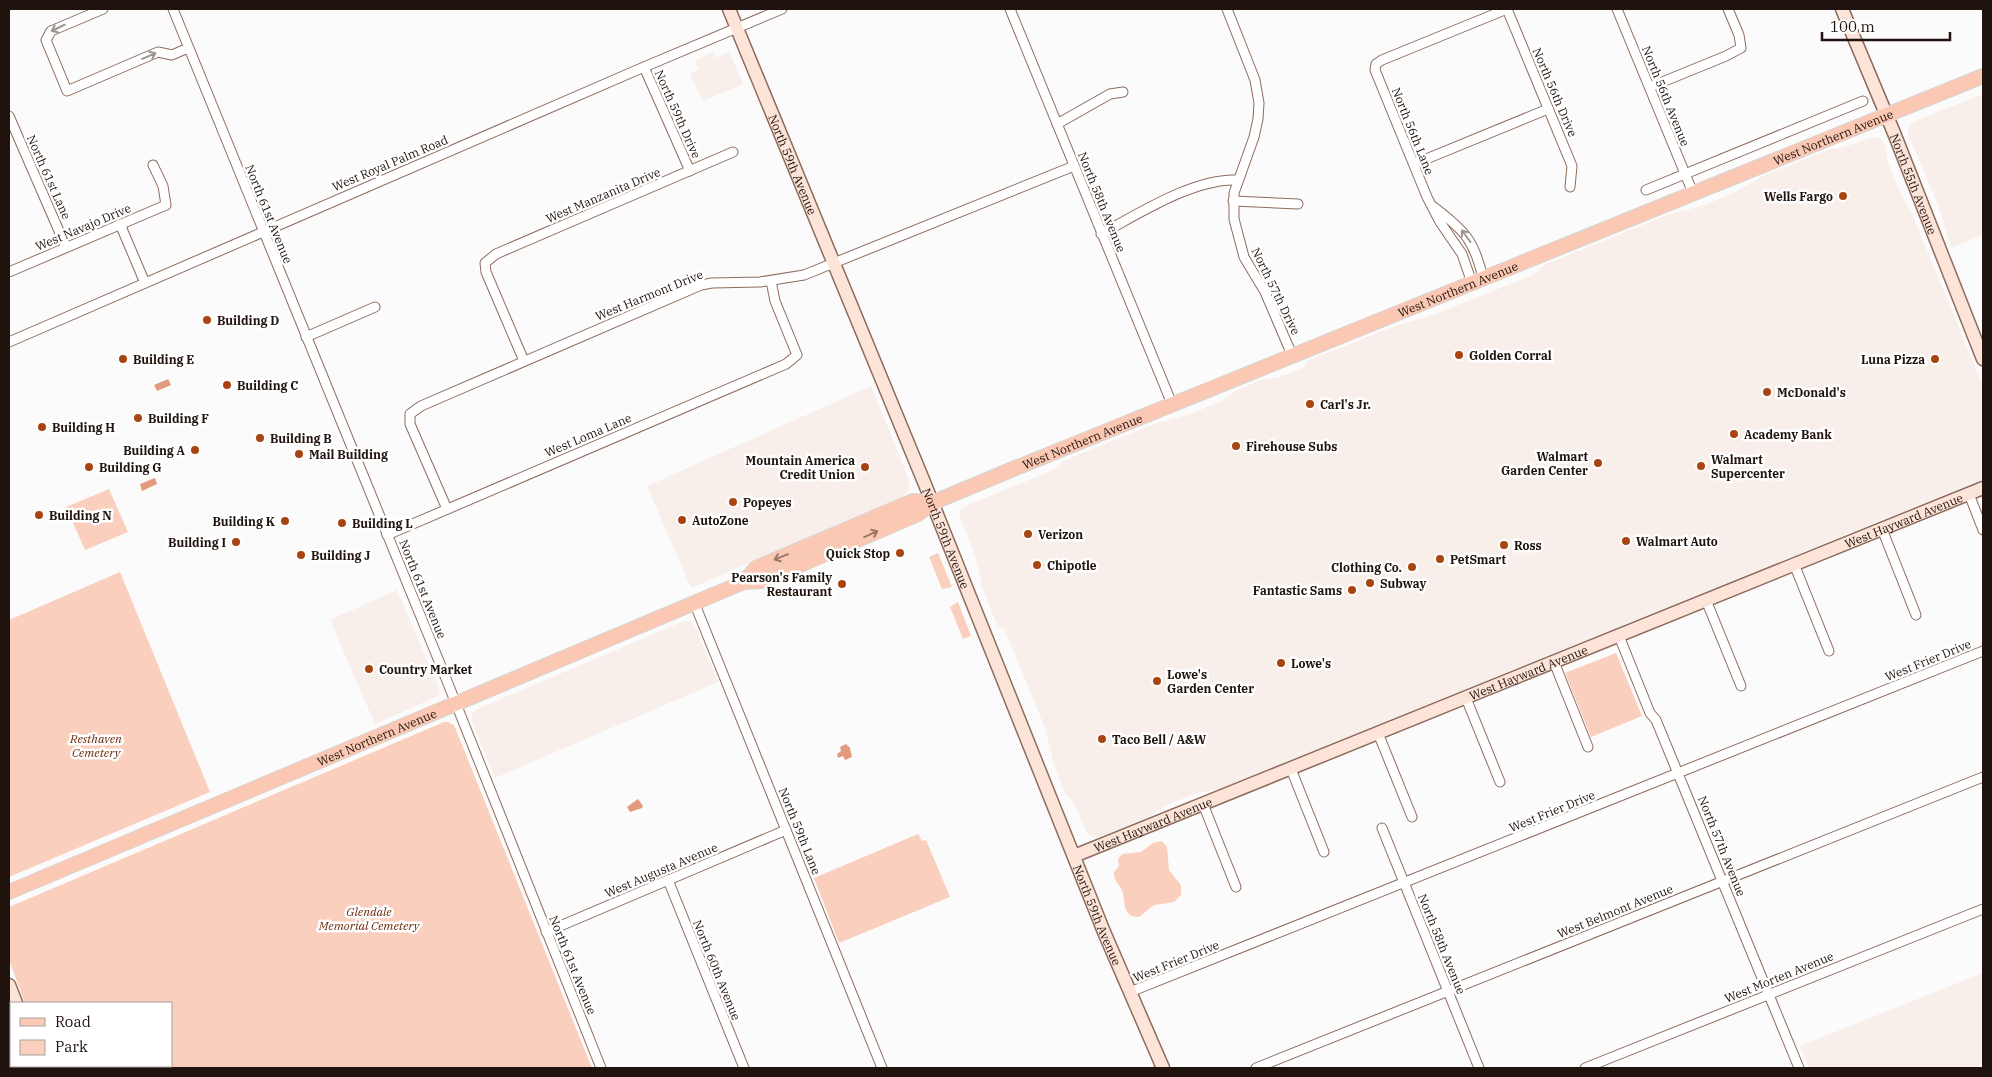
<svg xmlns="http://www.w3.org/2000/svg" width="1992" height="1077" viewBox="0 0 1992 1077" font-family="'IBM Plex Serif',serif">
  <rect width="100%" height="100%" fill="#fbfbfb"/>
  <!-- built -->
  <g fill="#f8eeea">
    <polygon points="713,52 716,58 729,52 743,84 703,101 690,74 699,69 696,63 698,59"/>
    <polygon points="1983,94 1983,235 1951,248 1938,205 1908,134 1908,128 1913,122"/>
    <polygon points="1874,137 1881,139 1885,144 1888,163 1903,199 1910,209 1983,386 1983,479 1217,790 1200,792 1169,804 1144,819 1096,838 1088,835 1074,803 1065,793 1054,765 1045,728 1005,630 997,625 982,587 975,555 960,517 959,513 963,507 1051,471 1064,461 1080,454 1154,424 1190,414 1222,401 1235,391 1260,380 1277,378 1303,368 1309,360 1398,325 1433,315 1533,275 1546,264 1667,215 1702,206 1731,194 1765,175 1830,149 1841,148"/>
    <polygon points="871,386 908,477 910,486 908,491 902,497 691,588 647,486"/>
    <polygon points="397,590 438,686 440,694 438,696 375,724 330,620"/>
    <polygon points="684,621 690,621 696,628 718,682 495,778 472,721 472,715 475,710"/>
    <polygon points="1983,973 1983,1064 1970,1068 1809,1068 1800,1046"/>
  </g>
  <!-- green -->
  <g fill="#facfbe">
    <polygon points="109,489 128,532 85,550 66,507"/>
    <polygon points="938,553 952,587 942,589 929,557"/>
    <polygon points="120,572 210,792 9,877 9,620"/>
    <polygon points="958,602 971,636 963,639 950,607"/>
    <polygon points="1616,653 1642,716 1591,737 1565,673"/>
    <polygon points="444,722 448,722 454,725 592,1068 50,1068 50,1066 171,1066 171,1003 25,1003 9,960 9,907"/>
    <polygon points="918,834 922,841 926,840 950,897 839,943 814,878"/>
    <path d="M1162 841 1167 847 1169 870 1181 885V895L1174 902 1154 905 1139 917 1131 916C1123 909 1125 903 1123 894 1122 885 1113 882 1114 872L1119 866 1118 859 1122 854 1141 852 1153 843Z"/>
    <polygon points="11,1030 11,1066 30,1066 31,1068 9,1068 9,1031"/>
  </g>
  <!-- water -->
  <g fill="#e39a7c">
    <polygon points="168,379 171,385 157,391 154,385"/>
    <polygon points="155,478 157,484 142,491 140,484"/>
    <polygon points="846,744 850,748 852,757 845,760 843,756 838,758 837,754 841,751 840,747"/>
    <polygon points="638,799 643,806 642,808 630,812 627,807"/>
  </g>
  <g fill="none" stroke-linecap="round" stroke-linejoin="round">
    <defs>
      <g id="street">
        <polyline points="103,9 51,31 46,40 67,91 158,52 172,55 188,48"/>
        <polyline points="173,9 443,671 601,1068"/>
        <polyline points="1010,9 1172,404"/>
        <polyline points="1227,9 1255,80 1259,103 1258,119 1254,137 1234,193 1234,219 1244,257 1265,292 1292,355"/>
        <polyline points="1507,9 1572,166 1570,187"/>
        <polyline points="1617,9 1693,193"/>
        <polyline points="644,67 690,171"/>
        <polyline points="1650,87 1726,56 1741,48 1739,35 1728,9"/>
        <polyline points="9,116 66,247"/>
        <polyline points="1057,124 1110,94 1123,92"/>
        <polyline points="1414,164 1548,109"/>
        <polyline points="1646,190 1863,101"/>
        <polyline points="1233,201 1298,204"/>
        <path d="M1434 207C1465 231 1474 240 1483 278"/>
        <polyline points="120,224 145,283"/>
        <path d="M1101 234C1138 214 1194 178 1237 180"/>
        <polyline points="9,272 166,205 163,186 153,165"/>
        <polyline points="1472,283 1462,254 1440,222 1427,197 1375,70 1376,64 1382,60 1507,9"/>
        <polyline points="306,337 375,307"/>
        <polyline points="9,342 644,67 782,9"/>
        <polyline points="524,361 486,272 485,263 496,254 733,152"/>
        <polyline points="1969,494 1983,530"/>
        <polyline points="447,509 410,424 410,414 421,406 701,285 712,283 760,282 804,275 1074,166"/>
        <polyline points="1882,529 1916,615"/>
        <polyline points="387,535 786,364 797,355 775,301 771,281"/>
        <polyline points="1794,564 1829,651"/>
        <polyline points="1706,600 1741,686"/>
        <polyline points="694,602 882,1068"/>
        <polyline points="1619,636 1650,713 1656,720 1799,1068"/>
        <polyline points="1554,662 1588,747"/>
        <polyline points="1466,698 1500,782"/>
        <polyline points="1378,733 1412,817"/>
        <polyline points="1291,769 1324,852"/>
        <polyline points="1203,804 1236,887"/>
        <polyline points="1382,828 1479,1068"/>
        <polyline points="668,880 744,1068"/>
        <polyline points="546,932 786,830"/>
        <polyline points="1130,992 1983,651"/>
        <polyline points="1256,1068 1983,777"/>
        <polyline points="1585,1068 1983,909"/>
      </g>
      <g id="secondary">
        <path id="s1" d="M729 9 924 482 1104 932 1163 1068"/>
        <path id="s2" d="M1842 9 1894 133 1983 359"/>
        <path id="s3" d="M1074 856 1983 488"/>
        <polyline points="9,985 16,1003"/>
        <polyline points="41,1066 42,1068"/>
      </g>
      <g id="primary">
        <polyline points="744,582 756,568 913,501 932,503"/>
        <path id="s4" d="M9 892 744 582 763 581 918 514 932 503 1013 469 1983 76"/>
      </g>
    </defs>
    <!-- street casing -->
    <use href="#street" stroke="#8e6b5d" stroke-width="11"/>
    <!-- secondary casing -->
    <use href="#secondary" stroke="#8e6b5d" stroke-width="15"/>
    <!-- primary casing -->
    <use href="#primary" stroke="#d7d5d3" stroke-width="16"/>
    <!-- street -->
    <use href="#street" stroke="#fff" stroke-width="9"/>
    <!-- secondary -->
    <use href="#secondary" stroke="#fde4d9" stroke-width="12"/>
    <!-- primary -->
    <use href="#primary" stroke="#fbc8b3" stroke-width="14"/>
  </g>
  <!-- one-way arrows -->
  <defs><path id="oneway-shaft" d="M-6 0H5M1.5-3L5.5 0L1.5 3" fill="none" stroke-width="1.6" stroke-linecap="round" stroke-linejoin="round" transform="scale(1.25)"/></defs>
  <g stroke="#9b9592">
    <use href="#oneway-shaft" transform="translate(58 28) rotate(154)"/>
    <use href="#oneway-shaft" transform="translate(149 56) rotate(-23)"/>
    <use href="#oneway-shaft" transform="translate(1466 236) rotate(-127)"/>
  </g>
  <g stroke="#987768">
    <use href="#oneway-shaft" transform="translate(871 534) rotate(-24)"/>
    <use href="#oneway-shaft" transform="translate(781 557) rotate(158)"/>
  </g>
  <!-- markers -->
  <g fill="#a84410" stroke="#fff" stroke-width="2">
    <circle cx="1843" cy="196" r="5"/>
    <circle cx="207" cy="320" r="5"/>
    <circle cx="1459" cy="355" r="5"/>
    <circle cx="123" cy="359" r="5"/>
    <circle cx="1935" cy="359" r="5"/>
    <circle cx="227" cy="385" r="5"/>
    <circle cx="1767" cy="392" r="5"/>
    <circle cx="1310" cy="404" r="5"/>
    <circle cx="138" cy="418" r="5"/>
    <circle cx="42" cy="427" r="5"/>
    <circle cx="1734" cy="434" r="5"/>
    <circle cx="260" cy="438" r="5"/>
    <circle cx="1236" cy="446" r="5"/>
    <circle cx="195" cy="450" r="5"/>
    <circle cx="299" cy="454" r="5"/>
    <circle cx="1598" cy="463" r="5"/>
    <circle cx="1701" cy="466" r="5"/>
    <circle cx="89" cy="467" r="5"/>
    <circle cx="865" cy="467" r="5"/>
    <circle cx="733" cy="502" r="5"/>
    <circle cx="39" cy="515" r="5"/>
    <circle cx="682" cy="520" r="5"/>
    <circle cx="285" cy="521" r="5"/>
    <circle cx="342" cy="523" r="5"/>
    <circle cx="1028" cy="534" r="5"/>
    <circle cx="1626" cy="541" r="5"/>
    <circle cx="236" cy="542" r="5"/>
    <circle cx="1504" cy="545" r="5"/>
    <circle cx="900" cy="553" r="5"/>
    <circle cx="301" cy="555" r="5"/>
    <circle cx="1440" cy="559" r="5"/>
    <circle cx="1037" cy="565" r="5"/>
    <circle cx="1412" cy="567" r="5"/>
    <circle cx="1370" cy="583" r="5"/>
    <circle cx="842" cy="584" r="5"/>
    <circle cx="1352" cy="590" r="5"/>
    <circle cx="1281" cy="663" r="5"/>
    <circle cx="369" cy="669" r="5"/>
    <circle cx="1157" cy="681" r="5"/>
    <circle cx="1102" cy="739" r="5"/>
  </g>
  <g text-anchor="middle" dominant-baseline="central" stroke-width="5" stroke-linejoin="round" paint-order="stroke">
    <!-- street labels -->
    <g font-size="12" fill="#20130d" stroke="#fff">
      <text transform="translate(1555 92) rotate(67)">North 56th Drive</text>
      <text transform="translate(1666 96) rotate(68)">North 56th Avenue</text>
      <text transform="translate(678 114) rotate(66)">North 59th Drive</text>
      <text transform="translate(1413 131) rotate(68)">North 56th Lane</text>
      <text stroke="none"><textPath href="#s4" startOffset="1976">West Northern Avenue</textPath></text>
      <text transform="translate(390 163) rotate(-23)">West Royal Palm Road</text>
      <text stroke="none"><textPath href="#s1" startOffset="168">North 59th Avenue</textPath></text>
      <text transform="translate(49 177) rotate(66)">North 61st Lane</text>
      <text stroke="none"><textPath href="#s2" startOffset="189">North 55th Avenue</textPath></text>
      <text transform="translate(603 195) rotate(-23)">West Manzanita Drive</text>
      <text transform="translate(1102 202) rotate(68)">North 58th Avenue</text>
      <text transform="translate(269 214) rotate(68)">North 61st Avenue</text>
      <text transform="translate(83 227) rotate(-23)">West Navajo Drive</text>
      <text stroke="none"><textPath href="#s4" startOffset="1571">West Northern Avenue</textPath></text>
      <text transform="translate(1276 291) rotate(64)">North 57th Drive</text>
      <text transform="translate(649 295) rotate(-22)">West Harmont Drive</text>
      <text transform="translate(588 435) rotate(-23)">West Loma Lane</text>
      <text stroke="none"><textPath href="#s4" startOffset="1166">West Northern Avenue</textPath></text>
      <text stroke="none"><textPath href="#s3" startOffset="895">West Hayward Avenue</textPath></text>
      <text stroke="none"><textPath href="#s1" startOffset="572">North 59th Avenue</textPath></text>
      <text transform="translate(423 589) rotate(68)">North 61st Avenue</text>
      <text transform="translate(1928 660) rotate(-22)">West Frier Drive</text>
      <text stroke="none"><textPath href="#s3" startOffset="490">West Hayward Avenue</textPath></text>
      <text stroke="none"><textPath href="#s4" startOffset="399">West Northern Avenue</textPath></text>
      <text transform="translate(1552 811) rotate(-22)">West Frier Drive</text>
      <text stroke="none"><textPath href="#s3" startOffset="85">West Hayward Avenue</textPath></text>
      <text transform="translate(800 831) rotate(68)">North 59th Lane</text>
      <text transform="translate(1722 846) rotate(68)">North 57th Avenue</text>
      <text transform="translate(661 870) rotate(-23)">West Augusta Avenue</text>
      <text transform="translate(1615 911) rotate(-22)">West Belmont Avenue</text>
      <text stroke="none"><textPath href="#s1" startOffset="978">North 59th Avenue</textPath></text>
      <text transform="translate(1442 944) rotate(68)">North 58th Avenue</text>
      <text transform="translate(1176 961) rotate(-22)">West Frier Drive</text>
      <text transform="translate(573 965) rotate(68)">North 61st Avenue</text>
      <text transform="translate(717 970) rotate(68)">North 60th Avenue</text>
      <text transform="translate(1779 977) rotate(-22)">West Morten Avenue</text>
    </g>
    <!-- poi labels -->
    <g font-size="12" font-weight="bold" fill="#20130d" stroke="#fff" text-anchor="start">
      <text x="1833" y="196" text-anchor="end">Wells Fargo</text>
      <text x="217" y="320">Building D</text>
      <text x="1469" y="355">Golden Corral</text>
      <text x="133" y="359">Building E</text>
      <text x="1925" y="359" text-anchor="end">Luna Pizza</text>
      <text x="237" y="385">Building C</text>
      <text x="1777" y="392">McDonald's</text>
      <text x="1320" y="404">Carl's Jr.</text>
      <text x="148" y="418">Building F</text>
      <text x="52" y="427">Building H</text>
      <text x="1744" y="434">Academy Bank</text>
      <text x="270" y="438">Building B</text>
      <text x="1246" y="446">Firehouse Subs</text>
      <text x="185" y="450" text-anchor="end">Building A</text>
      <text x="309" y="454">Mail Building</text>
      <text x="1588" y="456" text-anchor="end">Walmart<tspan x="1588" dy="14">Garden Center</tspan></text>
      <text x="1711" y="459">Walmart<tspan x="1711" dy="14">Supercenter</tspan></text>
      <text x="855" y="460" text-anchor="end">Mountain America<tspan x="855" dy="14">Credit Union</tspan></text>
      <text x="99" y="467">Building G</text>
      <text x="743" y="502">Popeyes</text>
      <text x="49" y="515">Building N</text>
      <text x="692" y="520">AutoZone</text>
      <text x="275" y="521" text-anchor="end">Building K</text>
      <text x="352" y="523">Building L</text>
      <text x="1038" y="534">Verizon</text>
      <text x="1636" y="541">Walmart Auto</text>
      <text x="226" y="542" text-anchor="end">Building I</text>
      <text x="1514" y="545">Ross</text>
      <text x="890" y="553" text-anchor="end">Quick Stop</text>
      <text x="311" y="555">Building J</text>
      <text x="1450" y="559">PetSmart</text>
      <text x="1047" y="565">Chipotle</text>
      <text x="1402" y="567" text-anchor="end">Clothing Co.</text>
      <text x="832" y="577" text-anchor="end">Pearson's Family<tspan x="832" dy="14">Restaurant</tspan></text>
      <text x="1380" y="583">Subway</text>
      <text x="1342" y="590" text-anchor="end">Fantastic Sams</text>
      <text x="1291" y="663">Lowe's</text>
      <text x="379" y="669">Country Market</text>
      <text x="1167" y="674">Lowe's<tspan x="1167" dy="14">Garden Center</tspan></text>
      <text x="1112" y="739">Taco Bell / A&amp;W</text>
    </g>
    <!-- park labels -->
    <g font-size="12" font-style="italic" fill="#6d2b0b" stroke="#fff">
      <text x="96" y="738">Resthaven<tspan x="96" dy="14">Cemetery</tspan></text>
      <text x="369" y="911">Glendale<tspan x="369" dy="14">Memorial Cemetery</tspan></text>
    </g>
  </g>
  <!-- border -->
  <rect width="1992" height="1077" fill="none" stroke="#20130d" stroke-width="20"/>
  <!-- legend -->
  <rect x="10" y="1002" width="162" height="65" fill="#ffffff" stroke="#a6a19e"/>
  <rect x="20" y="1018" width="25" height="8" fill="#fbc8b3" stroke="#a6a19e"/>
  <text x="55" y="1027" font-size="15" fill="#20130d">Road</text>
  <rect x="20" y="1040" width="25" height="15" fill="#facfbe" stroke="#a6a19e"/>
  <text x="55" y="1052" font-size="15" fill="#20130d">Park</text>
  <!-- scale -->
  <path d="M1822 32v8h128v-8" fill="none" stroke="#20130d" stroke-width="2.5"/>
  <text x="1830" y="32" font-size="15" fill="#20130d" stroke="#ffffff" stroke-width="4" paint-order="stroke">100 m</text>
</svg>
